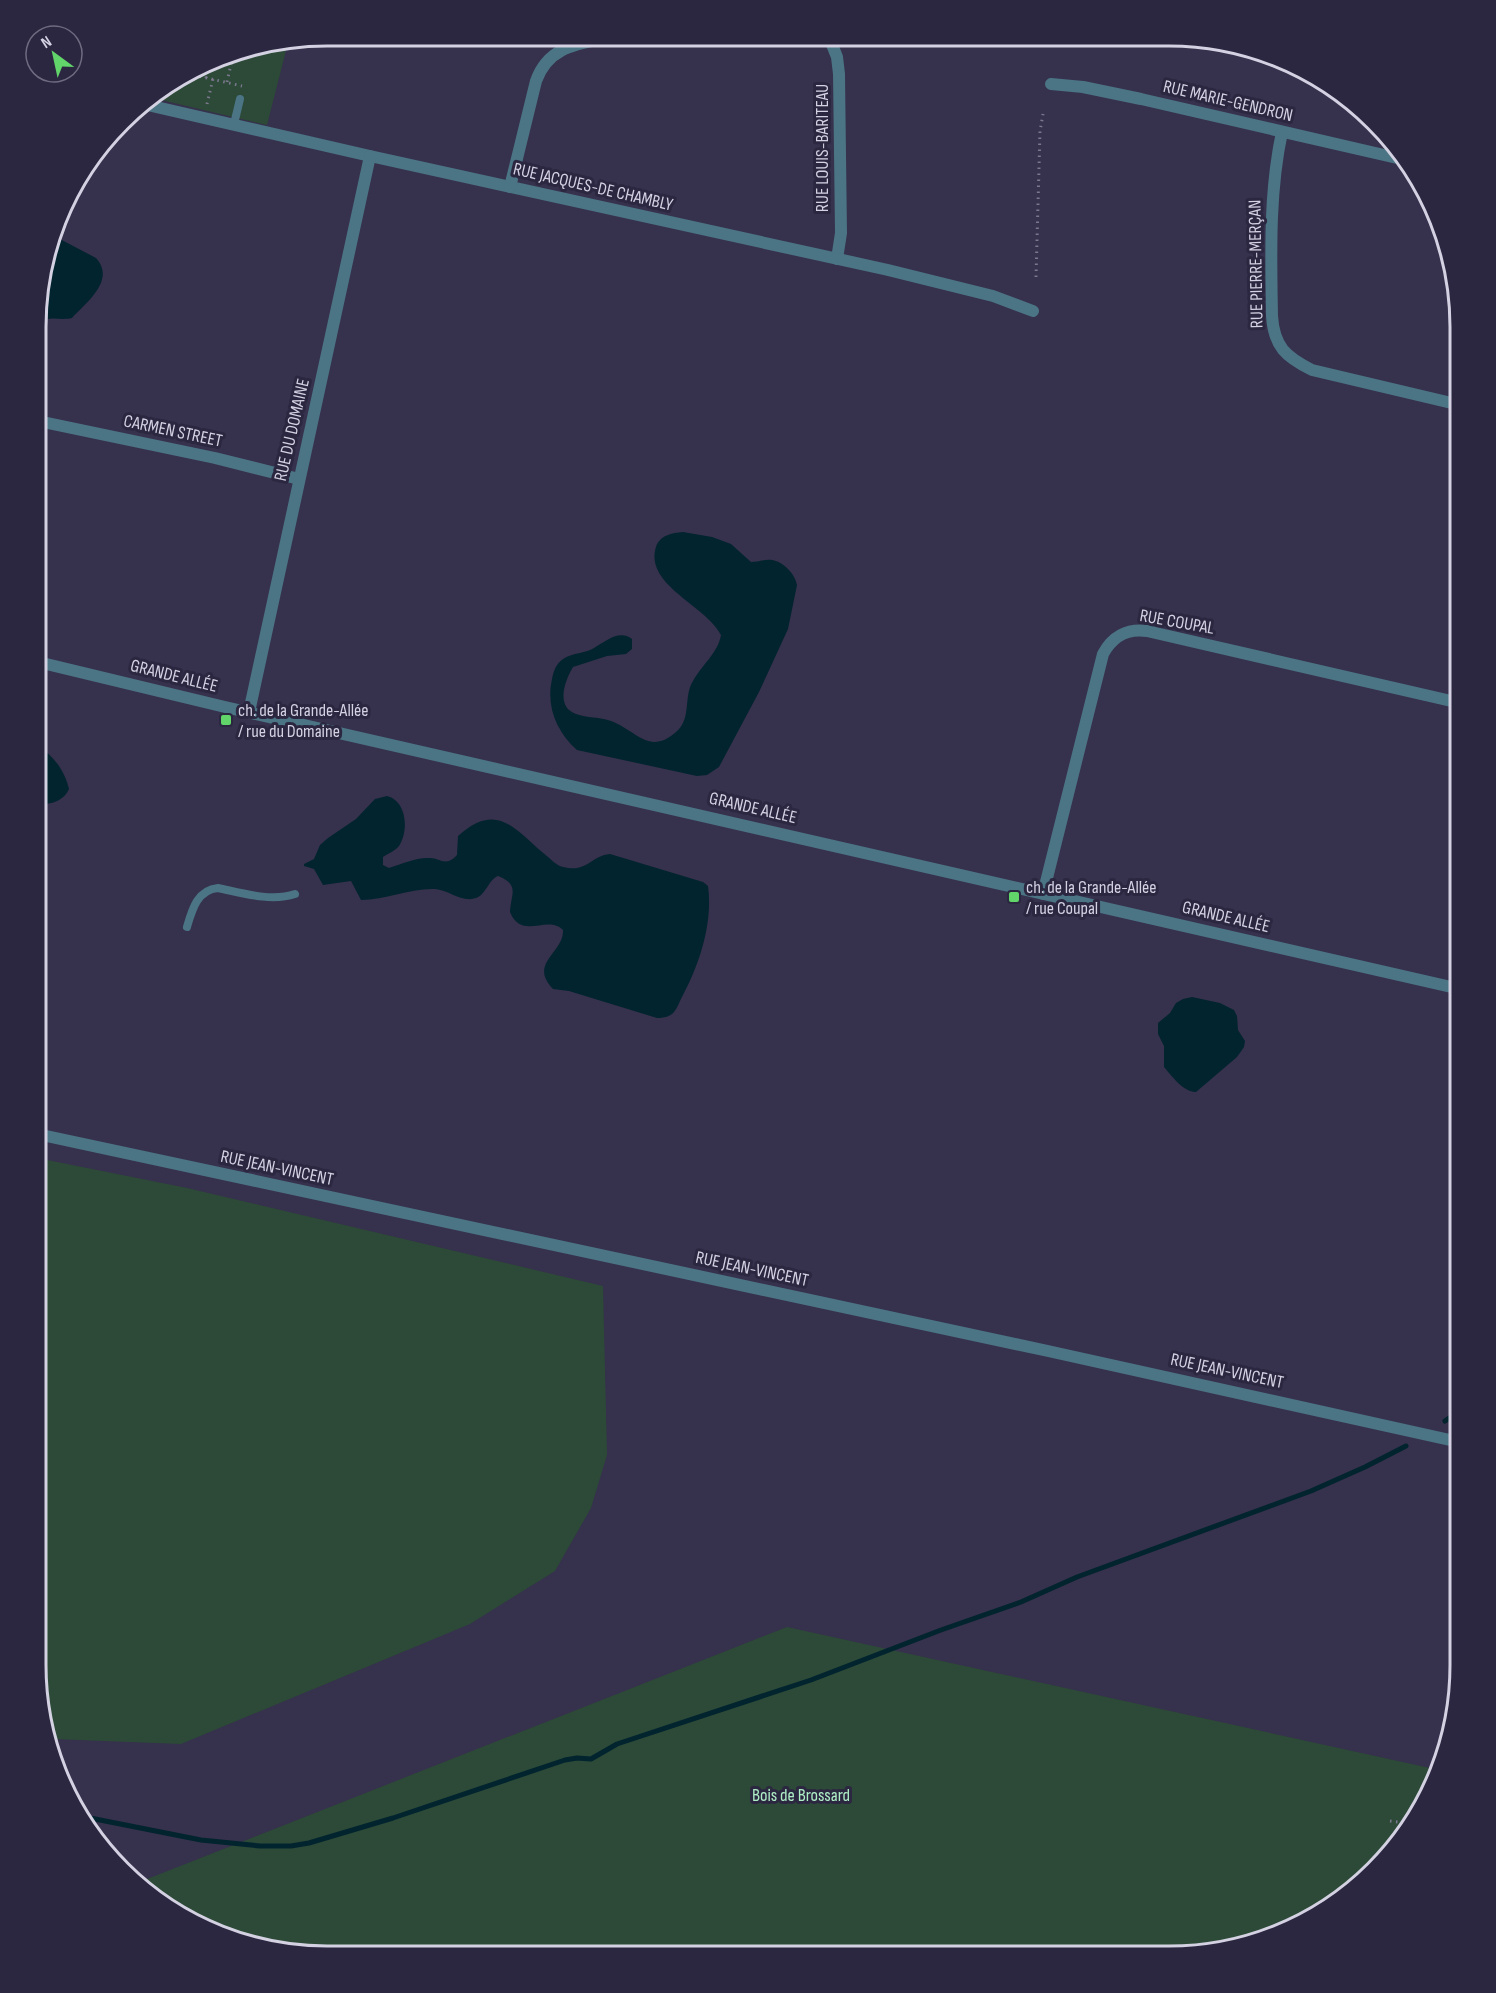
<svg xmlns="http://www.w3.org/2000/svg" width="1496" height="1993" viewBox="0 0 1496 1993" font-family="'Sofia Sans Condensed',sans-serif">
  <rect width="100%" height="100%" fill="#36314c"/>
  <!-- green -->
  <g fill="#2c4a37">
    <polygon points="288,43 267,125 153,98 233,52"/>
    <polygon points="37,1158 187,1188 603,1286 607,1455 591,1508 555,1571 470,1624 181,1744 53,1739 36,1666"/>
    <polygon points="787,1627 1439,1770 1411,1827 1361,1885 1298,1927 1169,1957 289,1955 233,1941 165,1908 137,1883"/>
  </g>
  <!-- water -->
  <g fill="#01242f">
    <path d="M56 237 96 258C116 280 87 302 72 318 59 321 53 315 38 322L39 289Z"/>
    <path d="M683 532 712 537 731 544 751 562C758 562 765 559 772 560 784 562 795 574 797 585L788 629 759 692 719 767 707 775 697 776 577 750C556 731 546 706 552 679 554 670 556 664 563 659 574 652 584 654 594 648 605 642 619 629 632 639V649L626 654 607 656 573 667C565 680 555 707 576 714 587 718 600 717 611 721 636 730 649 756 676 732 692 719 683 697 693 681 701 666 718 653 721 635 707 606 644 585 656 547 660 535 672 533 683 532Z"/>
    <path d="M38 747C54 755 65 772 69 789 64 801 50 805 38 804Z"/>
    <path d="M387 796C407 801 409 831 399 846 395 851 389 853 383 857V865L389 868C401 864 417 857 430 858 437 858 442 863 449 861 453 859 454 858 457 855L458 836C499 799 516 832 548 857 553 861 556 865 563 867 588 873 590 856 610 854L703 882 708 886C713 922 700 963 683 995 680 1000 678 1007 674 1012 670 1017 663 1018 657 1018L569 991 553 989C528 963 564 953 563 930 547 914 522 941 510 912 511 893 520 885 498 876 488 880 486 895 476 898 462 903 449 890 435 889 410 888 386 900 361 900L351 881 323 885 314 869 304 866V864L314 859 320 845 328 838 356 819 375 799Z"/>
    <path d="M1192 997 1220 1003 1234 1010 1237 1016 1238 1030 1245 1041 1244 1047 1237 1057 1196 1092C1183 1092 1172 1076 1164 1067V1046L1158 1034V1023L1170 1013 1176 1003 1183 999Z"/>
  </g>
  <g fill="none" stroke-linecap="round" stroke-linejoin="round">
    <!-- stream -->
    <g stroke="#01242f" stroke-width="5">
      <polyline points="1445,1421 1459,1411"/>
      <polyline points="80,1816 201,1840 260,1846 291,1846 309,1843 393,1818 565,1760 577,1758 591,1759 617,1744 811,1680 941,1630 1021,1602 1077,1577 1311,1491 1365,1467 1406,1446"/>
    </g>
    <!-- path -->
    <g stroke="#7c788f" stroke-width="3" stroke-dasharray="1.5 4.5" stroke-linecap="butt">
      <polyline points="194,75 242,86"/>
      <polyline points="206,78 209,66"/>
      <polyline points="227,82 234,51"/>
      <polyline points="207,104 213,79"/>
      <polyline points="1036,277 1040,131 1043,114"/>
      <polyline points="1390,1821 1413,1824"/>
    </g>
    <!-- service -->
    <g stroke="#4b7484" stroke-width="8">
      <polyline points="234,124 240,99"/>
      <path d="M187 927C192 910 197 890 218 888 242 893 271 902 295 894"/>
    </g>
    <!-- minor -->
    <g stroke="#4b7484" stroke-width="12">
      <polyline points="829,37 837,57 839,74 841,233 837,259"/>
      <polyline points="1051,84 1083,87 1141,99 1397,158"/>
      <polyline points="143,104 370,156 888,270 993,296 1033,311"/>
      <path d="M1282 132C1269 192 1271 255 1272 316 1274 347 1286 357 1312 370L1460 405"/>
      <path d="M510 187 536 81C549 45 579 44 612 37"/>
      <polyline points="38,421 215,458 299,479"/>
      <polyline points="249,712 370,156"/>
      <path d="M1043 894 1103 654C1112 637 1127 628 1147 631L1460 703"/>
      <polyline points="37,1134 1048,1351 1459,1442"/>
    </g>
    <!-- tertiary -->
    <polyline stroke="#4b7484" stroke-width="12" points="38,662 225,707 1460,989"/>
  </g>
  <!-- markers -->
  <g fill="#61d46a" stroke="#2c2741" stroke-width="2">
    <rect x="220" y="714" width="12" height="12" rx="3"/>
    <rect x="1008" y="891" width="12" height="12" rx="3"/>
  </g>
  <g text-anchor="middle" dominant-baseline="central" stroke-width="6" stroke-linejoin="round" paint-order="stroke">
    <!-- street labels -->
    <g font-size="18" fill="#d3d1e2" stroke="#2c2741">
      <text transform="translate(1228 101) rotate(13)">RUE MARIE-GENDRON</text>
      <text transform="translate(822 148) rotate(-90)">RUE LOUIS-BARITEAU</text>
      <text transform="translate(593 187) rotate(13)">RUE JACQUES-DE CHAMBLY</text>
      <text transform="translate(1256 264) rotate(-91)">RUE PIERRE-MERÇAN</text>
      <text transform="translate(292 430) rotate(-77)">RUE DU DOMAINE</text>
      <text transform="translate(173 431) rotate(12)">CARMEN STREET</text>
      <text transform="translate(1177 622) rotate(10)">RUE COUPAL</text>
      <text transform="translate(174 676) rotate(14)">GRANDE ALLÉE</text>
      <text transform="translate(753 808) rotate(13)">GRANDE ALLÉE</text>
      <text transform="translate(1226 917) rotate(13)">GRANDE ALLÉE</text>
      <text transform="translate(277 1168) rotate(12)">RUE JEAN-VINCENT</text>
      <text transform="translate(752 1269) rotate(12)">RUE JEAN-VINCENT</text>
      <text transform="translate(1227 1371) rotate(12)">RUE JEAN-VINCENT</text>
    </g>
    <!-- poi labels -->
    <g font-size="18" fill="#d3d1e2" stroke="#2c2741" text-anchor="start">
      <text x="238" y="710">ch. de la Grande-Allée<tspan x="238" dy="21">/ rue du Domaine</tspan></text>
      <text x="1026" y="887">ch. de la Grande-Allée<tspan x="1026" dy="21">/ rue Coupal</tspan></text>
    </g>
    <!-- park labels -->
    <g font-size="18" fill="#aeeec5" stroke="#2c2741">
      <text x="801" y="1795">Bois de Brossard</text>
    </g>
  </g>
  <!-- crop -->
  <path d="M0 0H1496V1993H0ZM327 46H1169A281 281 0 0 1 1450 327V1665A281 281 0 0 1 1169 1946H327A281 281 0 0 1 46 1665V327A281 281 0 0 1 327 46Z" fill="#2c2741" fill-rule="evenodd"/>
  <path fill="none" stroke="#d3d1e2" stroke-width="3" d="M327 46H1169A281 281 0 0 1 1450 327V1665A281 281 0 0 1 1169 1946H327A281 281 0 0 1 46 1665V327A281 281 0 0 1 327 46Z"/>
  <!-- north arrow -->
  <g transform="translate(54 54) rotate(327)"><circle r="28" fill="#2c2741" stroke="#6f6b81" stroke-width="1.5"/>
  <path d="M0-4.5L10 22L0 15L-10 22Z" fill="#61d46a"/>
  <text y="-9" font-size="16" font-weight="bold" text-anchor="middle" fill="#d3d1e2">N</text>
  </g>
</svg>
